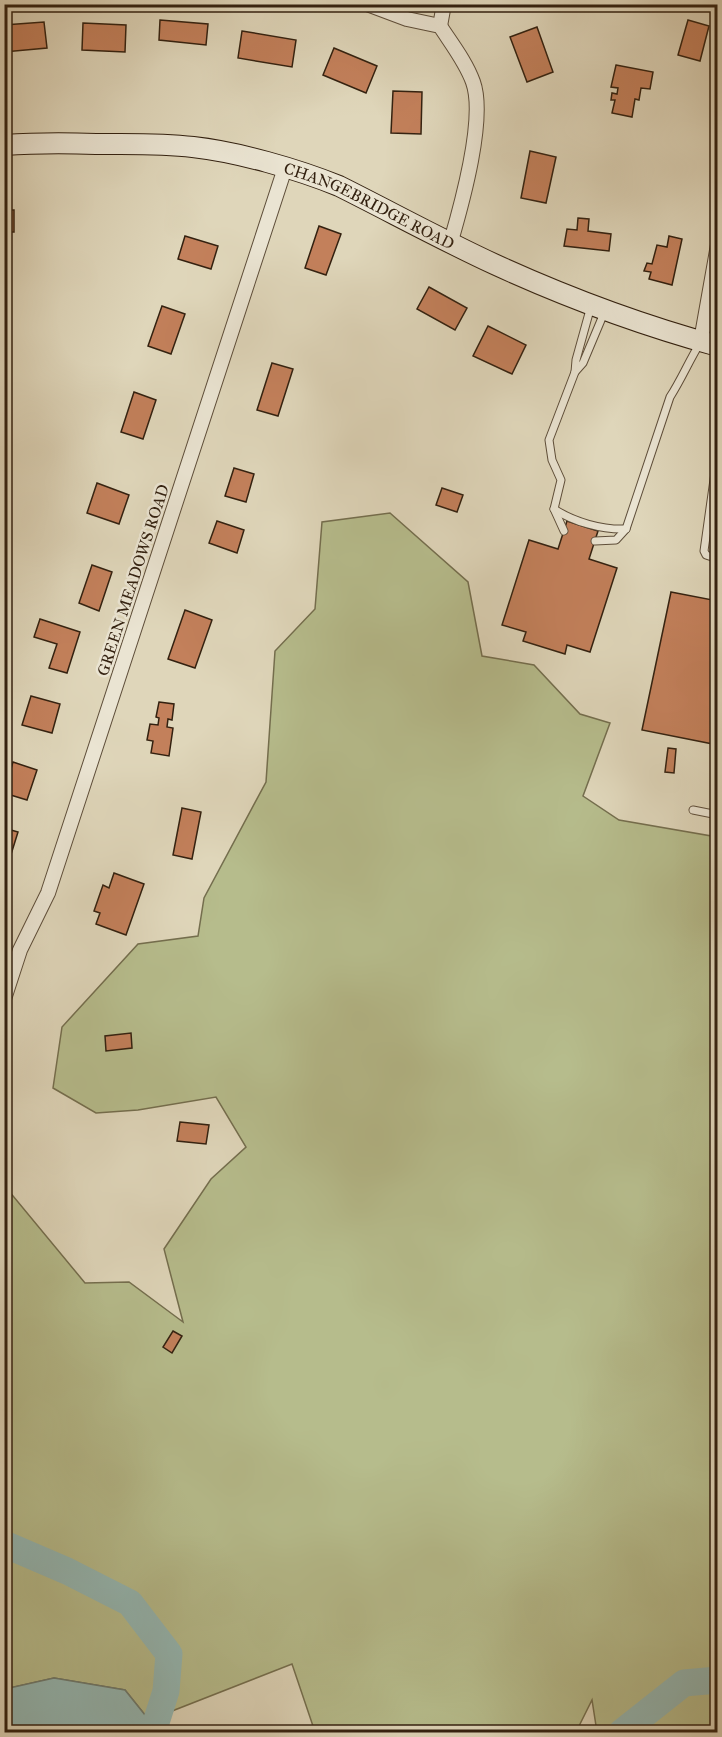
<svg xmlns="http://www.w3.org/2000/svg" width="722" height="1737" viewBox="0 0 722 1737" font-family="'IM FELL Great Primer',serif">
  <rect width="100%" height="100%" fill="#dfd6ba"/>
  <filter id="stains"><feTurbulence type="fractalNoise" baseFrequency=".00333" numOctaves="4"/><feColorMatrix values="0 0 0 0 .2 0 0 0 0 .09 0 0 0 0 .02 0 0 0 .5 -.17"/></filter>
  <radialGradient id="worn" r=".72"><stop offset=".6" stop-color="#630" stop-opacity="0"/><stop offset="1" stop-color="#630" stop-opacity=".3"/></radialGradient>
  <!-- green -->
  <polygon fill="#b6bc8c" stroke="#746e4e" stroke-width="1.5" points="390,513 468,582 482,656 534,665 580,714 610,723 583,796 619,820 717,837 717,1732 597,1732 592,1700 576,1732 315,1732 292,1664 149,1720 125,1690 54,1678 5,1689 4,1185 85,1283 129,1282 183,1322 164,1249 211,1179 246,1147 216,1097 138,1110 96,1113 53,1088 62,1027 138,944 198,936 204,898 266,782 275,651 315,609 322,522"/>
  <!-- water -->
  <polygon fill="#94b8b4" stroke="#6d7c72" stroke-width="1.5" points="54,1678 125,1690 149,1720 155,1732 5,1732 5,1689"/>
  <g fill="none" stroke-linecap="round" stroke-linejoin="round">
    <!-- river -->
    <g stroke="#94b8b4" stroke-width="27">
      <polyline points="4,1544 67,1571 130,1603 169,1654 166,1691 153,1732"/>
      <polyline points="622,1732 684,1683 718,1680"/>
    </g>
  </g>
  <!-- building -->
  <g fill="#c3805b" stroke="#332110" stroke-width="1.5">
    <polygon points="160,20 208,24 206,45 159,40"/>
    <polygon points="688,20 709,26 700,61 678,55"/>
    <polygon points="44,22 47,48 4,52 4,25"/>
    <polygon points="83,23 126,25 125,52 82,50"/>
    <polygon points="537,27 553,72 527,82 510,37"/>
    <polygon points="242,31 296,40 292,67 238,58"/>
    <polygon points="334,48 377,66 366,93 323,75"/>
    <polygon points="616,65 653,72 650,89 641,88 639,100 635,99 632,117 612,113 615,100 611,100 612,93 617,94 618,88 611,87"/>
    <polygon points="393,91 422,92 421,134 391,133"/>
    <polygon points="530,151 556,157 546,203 521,198"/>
    <rect x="4" y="210" width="10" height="22"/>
    <polygon points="578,218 589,219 588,231 611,234 609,251 564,246 567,229 577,230"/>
    <polygon points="319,226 341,234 326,275 305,268"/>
    <polygon points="185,236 218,246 211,269 178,259"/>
    <polygon points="669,236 682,239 672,285 649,279 651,272 644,271 647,263 652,264 657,245 667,247"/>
    <polygon points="429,287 467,308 455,330 417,309"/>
    <polygon points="162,306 185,314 171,354 148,346"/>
    <polygon points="488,326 526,345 512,374 473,356"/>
    <polygon points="272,363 293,369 278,416 257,410"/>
    <polygon points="134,392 156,400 143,439 121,432"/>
    <polygon points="234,468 254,474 246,502 225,496"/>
    <polygon points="97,483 129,495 119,524 87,513"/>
    <polygon points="442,488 463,495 457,512 436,505"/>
    <polygon points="217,521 244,530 237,553 209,543"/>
    <polygon points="567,521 598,531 589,559 617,568 590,652 567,645 565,654 523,641 526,632 502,625 529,540 558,549"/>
    <polygon points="92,565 112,572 99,611 79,603"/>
    <polygon points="671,592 718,601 718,745 642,730"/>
    <polygon points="185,610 212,620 195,668 168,659"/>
    <polygon points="40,619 80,632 67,673 49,668 57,644 34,637"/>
    <polygon points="31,696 60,704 52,733 22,725"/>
    <polygon points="159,702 174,704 172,720 168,719 167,727 173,728 169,756 151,753 153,741 147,740 150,724 158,725 159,718 156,717"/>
    <polygon points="668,748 676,749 674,773 665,772"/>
    <polygon points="13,762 37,770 27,800 4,793"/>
    <polygon points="182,808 201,812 192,859 173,855"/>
    <polygon points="4,828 18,832 8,864 4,863"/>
    <polygon points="114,873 144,884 126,935 96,924 100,913 94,911 103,885 109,888"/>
    <polygon points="131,1033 132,1048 106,1051 105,1036"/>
    <polygon points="180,1122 209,1125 206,1144 177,1141"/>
    <polygon points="173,1331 182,1336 172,1353 163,1347"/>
  </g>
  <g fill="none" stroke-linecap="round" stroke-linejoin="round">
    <defs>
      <g id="service">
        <polyline points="575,372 583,363 604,313"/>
        <polyline points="718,451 704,551 706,555 718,559"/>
        <path d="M554 509C574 522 602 530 626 529"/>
        <polyline points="564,531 554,509 561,480 552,460 549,440 575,372 576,360 591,306"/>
        <path d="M595 541 616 540 626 529 670 397C681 380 689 361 700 343"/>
        <polyline points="693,810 718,815"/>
      </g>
      <g id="minor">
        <path d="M367 4 407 19 440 26C451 43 466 62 473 82 486 118 462 203 451 241"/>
        <polyline points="440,26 444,4"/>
        <polyline points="701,341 718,245"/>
        <polyline points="4,999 20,950 48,893 285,168"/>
      </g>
      <g id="secondary">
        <path id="s1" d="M4 145C35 143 66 143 96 144 128 144 161 143 193 147 238 152 297 169 339 186 391 212 442 240 494 264 566 297 641 325 718 346"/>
      </g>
    </defs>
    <!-- service casing -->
    <use href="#service" stroke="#5e4e3a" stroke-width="9"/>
    <!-- minor casing -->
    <use href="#minor" stroke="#5e4e3a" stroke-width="16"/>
    <!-- secondary casing -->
    <use href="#secondary" stroke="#332110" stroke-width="22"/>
    <!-- service -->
    <use href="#service" stroke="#eae4d2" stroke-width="7"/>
    <!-- minor -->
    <use href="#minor" stroke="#eae4d2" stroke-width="14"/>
    <!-- secondary -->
    <use href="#secondary" stroke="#eae4d2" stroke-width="20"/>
  </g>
  <g text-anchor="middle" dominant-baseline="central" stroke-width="5" stroke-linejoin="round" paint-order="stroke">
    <!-- street labels -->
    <g font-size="16" fill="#332110" stroke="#eae4d2">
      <text stroke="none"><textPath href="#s1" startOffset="376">CHANGEBRIDGE ROAD</textPath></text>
      <text transform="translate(133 580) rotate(-72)">GREEN MEADOWS ROAD</text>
    </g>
  </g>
  <!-- margin -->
  <rect width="722" height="1737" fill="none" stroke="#dfd6ba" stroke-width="24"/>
  <rect x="6" y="6" width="710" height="1725" fill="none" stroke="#332110" stroke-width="3"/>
  <rect x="12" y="12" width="698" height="1713" fill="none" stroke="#332110" stroke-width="1.5"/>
  <rect width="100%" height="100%" filter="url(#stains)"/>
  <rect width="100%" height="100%" fill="url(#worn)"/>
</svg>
